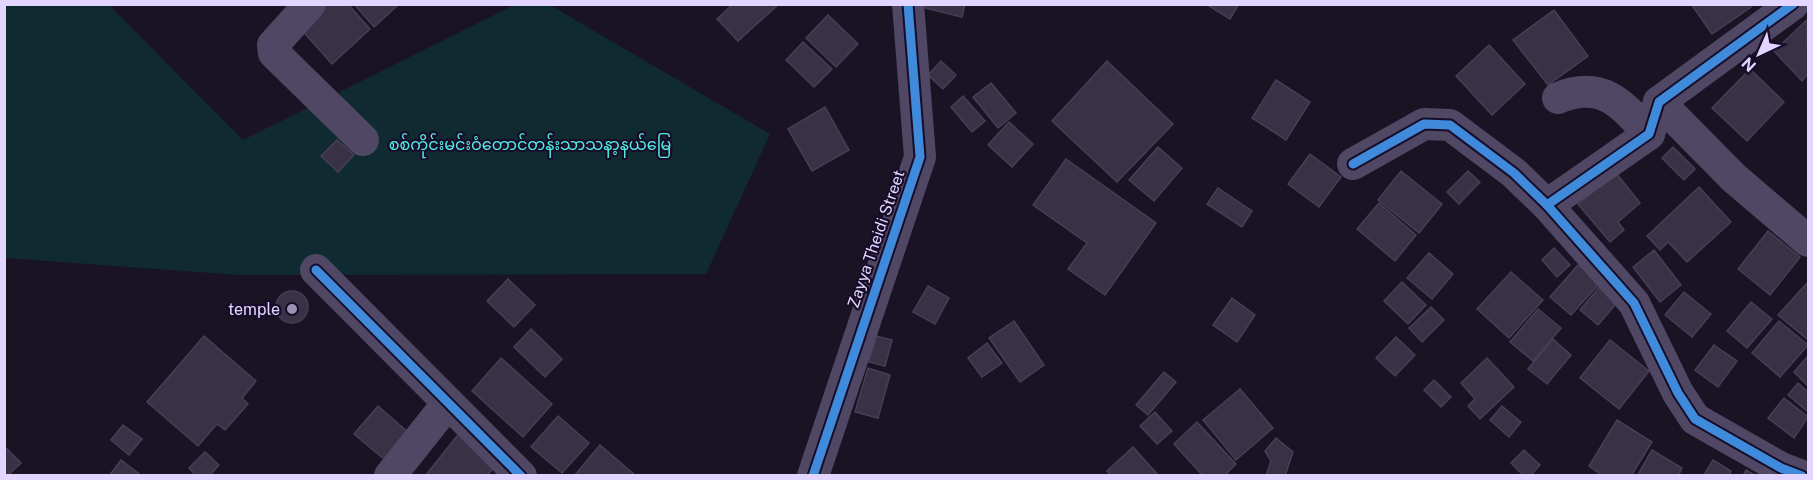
<svg xmlns="http://www.w3.org/2000/svg" width="1813" height="480" viewBox="0 0 1813 480" font-family="'Public Sans','Noto Sans Myanmar',sans-serif">
  <rect width="100%" height="100%" fill="#191323"/>
  <!-- green -->
  <polygon fill="#102a31" points="516,4 550,5 770,134 706,274 239,275 5,258 4,5 109,5 243,140"/>
  <!-- building -->
  <g fill="#393145" stroke="#473e57" stroke-width="1.5">
    <polygon points="326,4 348,4 370,29 332,64 300,28"/>
    <polygon points="354,4 399,4 374,27"/>
    <polygon points="733,4 779,4 738,41 717,19"/>
    <polygon points="925,4 965,4 962,17 925,8"/>
    <polygon points="1206,4 1239,4 1230,19"/>
    <polygon points="1691,4 1749,4 1751,7 1712,34"/>
    <polygon points="1554,10 1588,56 1548,85 1513,40"/>
    <polygon points="828,15 858,44 836,67 806,38"/>
    <polygon points="1807,20 1808,74 1802,81 1774,51"/>
    <polygon points="803,42 832,69 814,87 786,60"/>
    <polygon points="1489,45 1525,84 1492,115 1456,76"/>
    <polygon points="941,61 956,75 943,89 928,75"/>
    <polygon points="1107,61 1173,124 1117,182 1052,121"/>
    <polygon points="1750,69 1784,102 1747,141 1712,108"/>
    <polygon points="1276,80 1310,102 1286,140 1252,118"/>
    <polygon points="991,83 1016,113 998,128 973,97"/>
    <polygon points="963,96 985,121 972,132 951,107"/>
    <polygon points="825,107 849,150 812,171 788,129"/>
    <polygon points="1009,122 1033,144 1012,167 988,145"/>
    <polygon points="337,140 354,155 338,172 321,156"/>
    <polygon points="1158,147 1182,168 1154,201 1129,180"/>
    <polygon points="1673,147 1695,169 1684,180 1662,158"/>
    <polygon points="1310,154 1341,177 1319,207 1288,184"/>
    <polygon points="1066,159 1156,223 1105,295 1068,269 1087,243 1033,205"/>
    <polygon points="1401,171 1442,204 1419,233 1378,200"/>
    <polygon points="1468,171 1480,182 1459,204 1447,192"/>
    <polygon points="1616,173 1640,203 1618,222 1624,230 1610,242 1578,204"/>
    <polygon points="1699,187 1731,222 1687,262 1668,242 1660,250 1647,236"/>
    <polygon points="1218,188 1252,211 1242,227 1207,204"/>
    <polygon points="1379,203 1416,235 1395,261 1357,229"/>
    <polygon points="1768,231 1800,257 1770,295 1738,269"/>
    <polygon points="1554,248 1570,265 1557,277 1542,260"/>
    <polygon points="1654,250 1681,285 1660,302 1633,267"/>
    <polygon points="1429,253 1453,274 1432,299 1407,278"/>
    <polygon points="1578,265 1600,283 1571,315 1550,297"/>
    <polygon points="1511,272 1543,300 1509,338 1477,309"/>
    <polygon points="508,279 535,305 514,327 487,301"/>
    <polygon points="1402,282 1426,305 1408,324 1384,301"/>
    <polygon points="1808,282 1808,340 1778,315"/>
    <polygon points="1602,284 1620,299 1598,325 1580,310"/>
    <polygon points="928,286 949,298 935,324 913,312"/>
    <circle cx="292" cy="307" r="16"/>
    <polygon points="1684,292 1711,314 1692,337 1665,315"/>
    <polygon points="1232,298 1255,315 1237,342 1213,325"/>
    <polygon points="1751,302 1772,319 1747,348 1727,331"/>
    <polygon points="1431,307 1444,320 1422,342 1409,328"/>
    <polygon points="1538,309 1561,328 1533,361 1510,342"/>
    <polygon points="1014,321 1044,365 1020,382 989,338"/>
    <polygon points="1779,321 1808,345 1780,377 1752,353"/>
    <polygon points="531,329 562,359 545,377 514,347"/>
    <polygon points="204,336 256,381 242,398 248,404 225,430 217,424 198,446 147,402"/>
    <polygon points="876,336 892,340 885,366 869,362"/>
    <polygon points="1396,337 1415,355 1395,376 1376,358"/>
    <polygon points="1553,339 1571,355 1547,384 1528,369"/>
    <polygon points="1610,340 1649,371 1619,409 1580,378"/>
    <polygon points="987,343 1002,363 982,377 968,358"/>
    <polygon points="1714,345 1737,361 1718,387 1695,370"/>
    <polygon points="1808,356 1808,386 1794,372"/>
    <polygon points="501,358 552,404 523,437 472,391"/>
    <polygon points="1487,358 1514,387 1480,419 1468,406 1475,399 1461,383"/>
    <polygon points="868,368 890,375 878,418 855,412"/>
    <polygon points="1164,372 1176,382 1148,415 1136,405"/>
    <polygon points="1434,380 1451,397 1441,407 1424,390"/>
    <polygon points="1798,383 1808,392 1808,412 1788,395"/>
    <polygon points="1240,389 1273,428 1236,460 1203,420"/>
    <polygon points="1784,398 1808,417 1794,438 1768,418"/>
    <polygon points="378,406 409,433 385,460 354,434"/>
    <polygon points="1502,406 1521,422 1509,437 1490,420"/>
    <polygon points="1155,412 1172,431 1157,444 1140,426"/>
    <polygon points="558,416 589,443 562,473 531,447"/>
    <polygon points="1617,420 1652,442 1631,476 1603,476 1589,466"/>
    <polygon points="1197,422 1236,464 1224,476 1203,476 1174,444"/>
    <polygon points="123,425 142,439 129,455 111,440"/>
    <polygon points="461,431 498,462 487,476 425,476"/>
    <polygon points="1276,438 1293,452 1285,476 1266,476 1271,461 1265,451"/>
    <polygon points="600,445 636,476 574,476"/>
    <polygon points="4,446 21,463 7,476 4,476"/>
    <polygon points="1133,447 1159,476 1112,476 1107,471"/>
    <polygon points="1524,450 1540,465 1530,476 1524,476 1511,463"/>
    <polygon points="1652,450 1682,468 1678,476 1637,476"/>
    <polygon points="205,452 219,465 209,476 196,476 189,468"/>
    <polygon points="121,460 142,476 109,476"/>
    <polygon points="1713,460 1731,471 1729,476 1704,475"/>
    <polygon points="1746,470 1756,476 1743,476"/>
  </g>
  <g fill="none" stroke-linecap="round" stroke-linejoin="round">
    <!-- minor -->
    <g stroke="#4f4764" stroke-width="32">
      <polyline points="310,4 273,45 274,53 363,140"/>
      <path d="M1558 98C1602 80 1621 103 1649 134"/>
      <polyline points="1659,102 1734,178 1808,241"/>
      <polyline points="1353,164 1424,124 1450,125 1514,173 1547,205 1649,134 1659,102 1793,4"/>
      <polyline points="1547,205 1634,303 1678,393 1695,419 1781,468 1802,476"/>
      <polyline points="316,270 521,476"/>
      <polyline points="390,476 448,403"/>
      <polyline points="813,476 920,157 908,4"/>
    </g>
    <defs>
      <g id="cycleway">
        <polyline points="1353,164 1424,124 1450,125 1514,173 1547,205 1649,134 1659,102 1793,4"/>
        <polyline points="1547,205 1634,303 1678,393 1695,419 1781,468 1802,476"/>
        <polyline points="316,270 521,476"/>
        <polyline points="813,476 920,157 908,4"/>
      </g>
    </defs>
    <!-- cycleway casing -->
    <use href="#cycleway" stroke="#170d29" stroke-width="13"/>
    <!-- cycleway -->
    <use href="#cycleway" stroke="#408adc" stroke-width="9"/>
  </g>
  <!-- markers -->
  <circle fill="#9c91b2" stroke="#170d29" stroke-width="2" cx="292" cy="309" r="6"/>
  <g text-anchor="middle" dominant-baseline="central" stroke-width="4.5" stroke-linejoin="round" paint-order="stroke">
    <!-- park labels -->
    <g font-size="16" fill="#53ece3" stroke="#170d29">
      <text x="530" y="144">စစ်ကိုင်းမင်းဝံတောင်တန်းသာသနာ့နယ်မြေ</text>
    </g>
    <!-- street labels -->
    <g font-size="16" fill="#e2d5ff" stroke="#170d29">
      <text transform="translate(876 239) rotate(-71)">Zayya Theidi Street</text>
    </g>
    <!-- poi labels -->
    <g font-size="16" fill="#e2d5ff" stroke="#170d29" text-anchor="end">
      <text x="280" y="309">temple</text>
    </g>
  </g>
  <!-- border -->
  <rect width="1813" height="480" fill="none" stroke="#e2d5ff" stroke-width="12"/>
  <!-- north arrow -->
  <g transform="translate(1759 54) rotate(224)" stroke="#170d29" stroke-width="4.5" paint-order="stroke">
  <path d="M0-4.5L10 22L0 15L-10 22Z" fill="#e2d5ff"/>
  <text y="-9" font-size="16" font-weight="bold" text-anchor="middle" fill="#e2d5ff">N</text>
  </g>
</svg>
